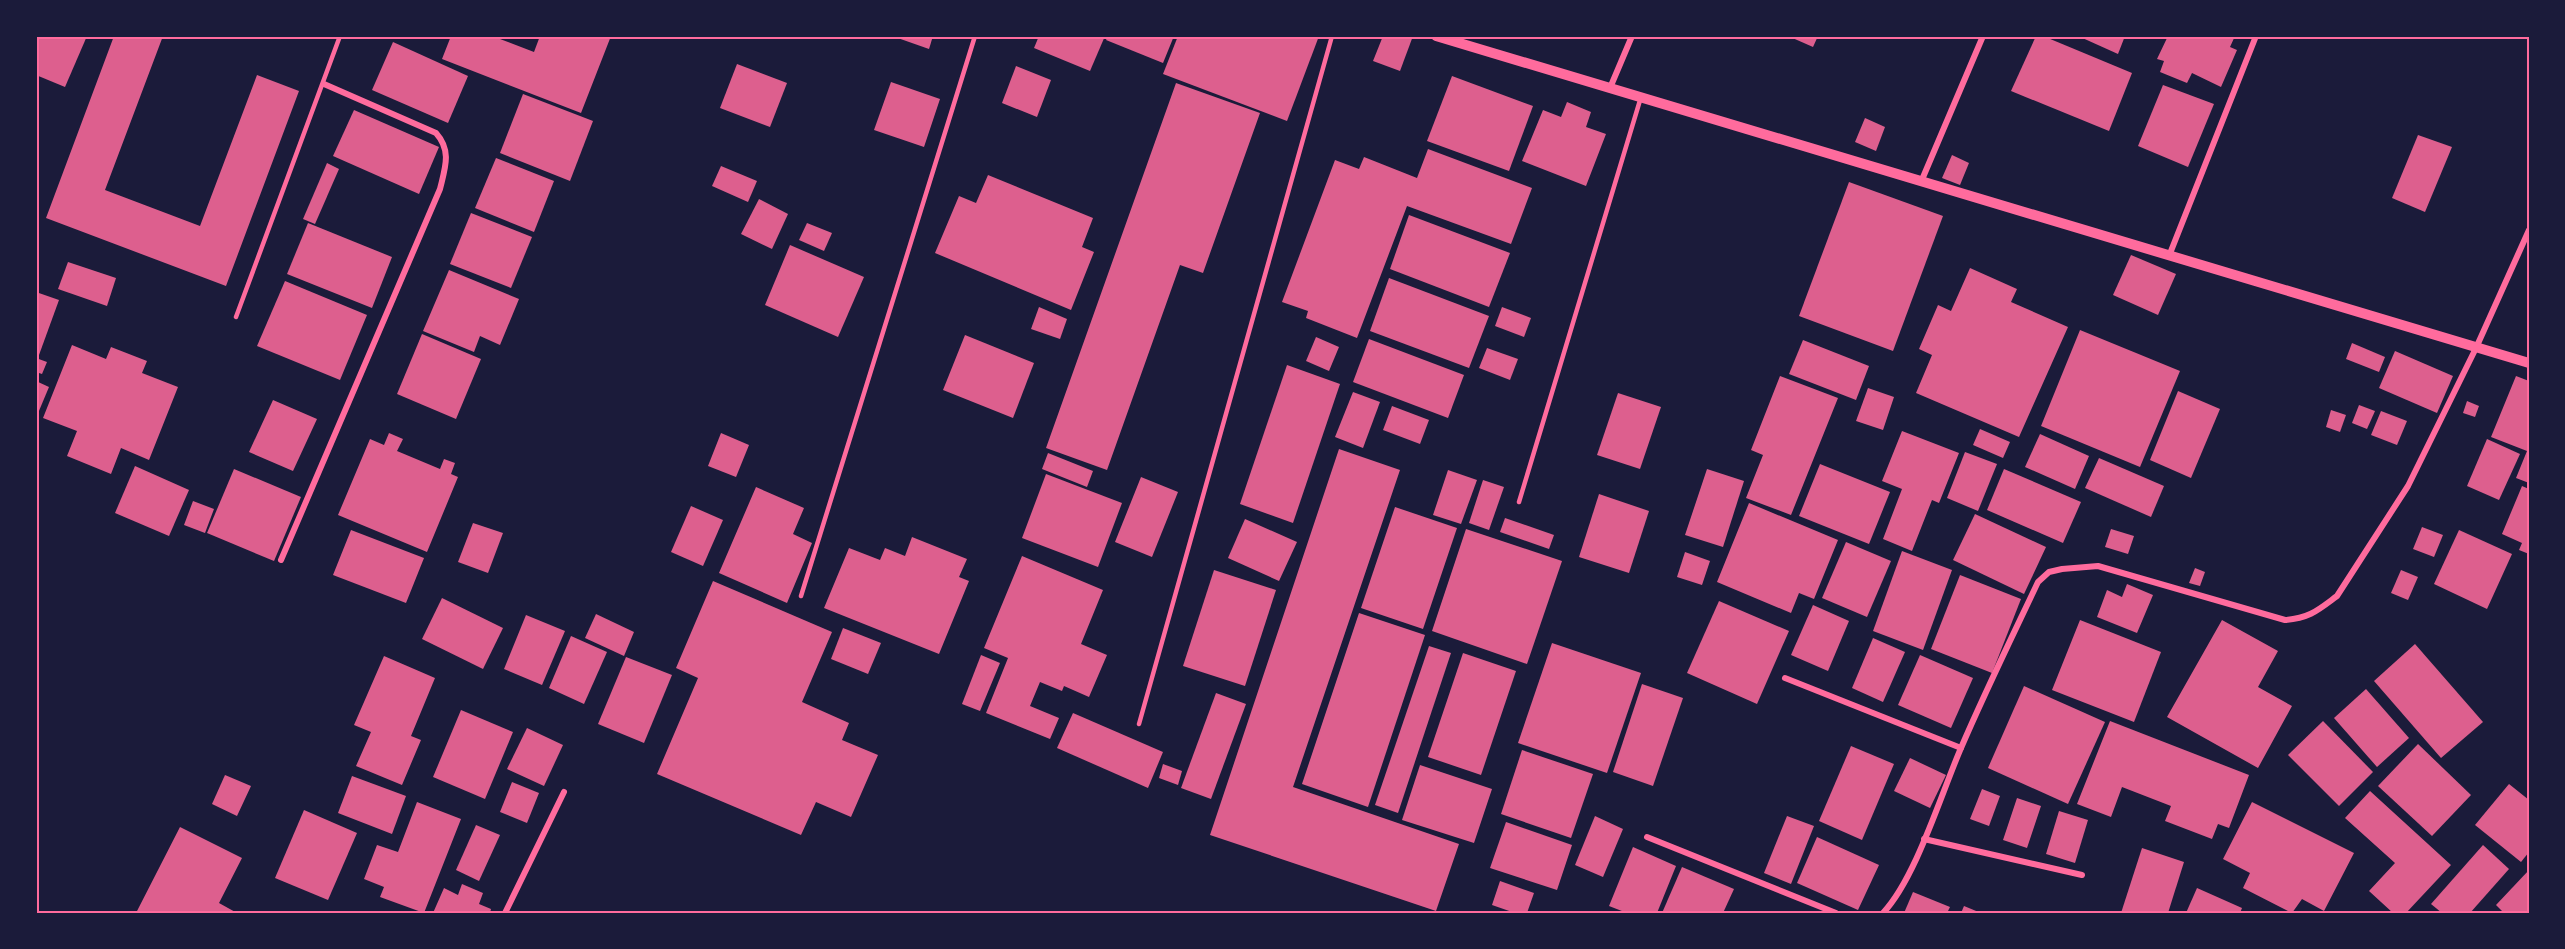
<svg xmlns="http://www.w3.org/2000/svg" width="2565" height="949" viewBox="0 0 2565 949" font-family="Quicksand,sans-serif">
  <rect width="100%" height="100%" fill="#1b1b3a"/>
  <!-- building -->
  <g fill="#dd5f8e">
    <polygon points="36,36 87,36 65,87 36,75"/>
    <polygon points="114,36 163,36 105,190 200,226 257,75 299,91 226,286 46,218"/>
    <polygon points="451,36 492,36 534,52 540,36 611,36 581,113 442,59"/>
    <polygon points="892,36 933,36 929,49"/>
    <polygon points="1039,36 1105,36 1090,71 1034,48"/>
    <polygon points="1108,36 1174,36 1163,63 1106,40"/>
    <polygon points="1178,36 1319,36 1287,121 1163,74"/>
    <polygon points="1383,36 1413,36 1400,71 1373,61"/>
    <polygon points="1788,36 1818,36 1813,47"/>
    <polygon points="2036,36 2043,36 2132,73 2109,131 2011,91"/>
    <polygon points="2078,36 2125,36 2118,54"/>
    <polygon points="2168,36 2235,36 2230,47 2237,50 2221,87 2192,73 2187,83 2160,72 2164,61 2157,59"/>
    <polygon points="393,42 468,76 448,123 372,90"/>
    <polygon points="737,64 787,83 770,127 720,108"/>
    <polygon points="1016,66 1051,80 1037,117 1002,103"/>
    <polygon points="1452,76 1533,106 1509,171 1427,141"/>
    <polygon points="891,82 940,99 924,147 874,130"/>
    <polygon points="1176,83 1260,113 1203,273 1180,265 1107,470 1046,448"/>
    <polygon points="2163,85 2214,104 2188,167 2138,146"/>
    <polygon points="523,94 593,121 570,181 500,153"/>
    <polygon points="1567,102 1591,112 1586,127 1606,134 1586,186 1522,161 1543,110 1561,117"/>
    <polygon points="354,110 439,147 419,194 333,156"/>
    <polygon points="1865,118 1885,127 1876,151 1855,142"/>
    <polygon points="2418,135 2452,147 2425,212 2392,198"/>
    <polygon points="1428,149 1532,188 1511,244 1407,206 1357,338 1306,318 1308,311 1282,302 1335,160 1359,169 1364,157 1417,178"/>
    <polygon points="1952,155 1969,163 1960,185 1942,178"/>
    <polygon points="496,158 554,181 534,232 475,208"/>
    <polygon points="327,163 339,169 315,224 303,219"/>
    <polygon points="721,166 757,181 748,202 712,186"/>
    <polygon points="988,175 1093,218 1082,247 1094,252 1071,310 935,253 959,196 976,203"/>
    <polygon points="1849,182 1943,216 1893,351 1799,316"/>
    <polygon points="759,199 788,214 772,249 741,234"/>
    <polygon points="471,213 532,237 511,288 450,264"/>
    <polygon points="1409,215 1510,253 1489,307 1390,269"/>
    <polygon points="308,223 392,257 372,308 287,274"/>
    <polygon points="807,223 832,233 824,251 799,240"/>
    <polygon points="790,245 864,277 838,337 765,305"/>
    <polygon points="2131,255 2176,274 2158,315 2113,295"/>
    <polygon points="68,262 116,278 107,306 58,289"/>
    <polygon points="1970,268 2017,289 2011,302 2068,327 2019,437 1916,393 1932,355 1919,349 1938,305 1951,311"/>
    <polygon points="449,270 519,299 500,345 480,336 474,352 423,331"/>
    <polygon points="1389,278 1489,316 1469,368 1370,331"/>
    <polygon points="285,281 367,315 340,380 257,346"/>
    <polygon points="36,292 59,300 39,355 36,354"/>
    <polygon points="1039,307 1067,319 1060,339 1031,329"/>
    <polygon points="1502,307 1531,318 1524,337 1495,326"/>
    <polygon points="2080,330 2180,371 2140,467 2041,426"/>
    <polygon points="422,334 481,359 456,419 397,394"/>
    <polygon points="965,335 1034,363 1013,418 943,390"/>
    <polygon points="1316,337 1339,347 1329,371 1306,361"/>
    <polygon points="1369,339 1464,375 1448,418 1353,382"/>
    <polygon points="1803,340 1869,366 1856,400 1789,374"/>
    <polygon points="2352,343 2385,357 2379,372 2346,359"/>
    <polygon points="72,345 106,359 111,347 147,361 142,373 178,387 149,460 121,448 111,474 67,456 77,431 43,418"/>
    <polygon points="1487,348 1518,359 1510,380 1479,368"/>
    <polygon points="2395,351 2453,376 2437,413 2379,388"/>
    <polygon points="36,358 47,362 42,374 36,372"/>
    <polygon points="1287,365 1340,384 1293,523 1240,504"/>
    <polygon points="1780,376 1838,398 1791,515 1746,498 1763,455 1751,450"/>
    <polygon points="2516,376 2529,381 2529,483 2516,478 2527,451 2491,437"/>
    <polygon points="36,381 49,387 36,418"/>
    <polygon points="1868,388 1894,397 1883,430 1856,421"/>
    <polygon points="2178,391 2220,409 2191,478 2150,460"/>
    <polygon points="1353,392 1380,402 1363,448 1335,437"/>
    <polygon points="1618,393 1661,407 1640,469 1597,455"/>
    <polygon points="273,400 317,419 293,471 249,452"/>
    <polygon points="2467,401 2479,406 2475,417 2463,413"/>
    <polygon points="2359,405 2375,411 2367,429 2352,423"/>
    <polygon points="1392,406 1429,420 1420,444 1383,430"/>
    <polygon points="2331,410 2346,415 2340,432 2326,427"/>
    <polygon points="2381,411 2407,421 2397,445 2371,435"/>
    <polygon points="1980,429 2010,442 2003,458 1973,445"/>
    <polygon points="1902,431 1959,453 1939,503 1932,500 1912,551 1883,539 1902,489 1882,481"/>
    <polygon points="389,433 403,439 397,451 440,469 444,459 455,463 451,474 458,477 427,552 338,515 370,439 384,445"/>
    <polygon points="721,433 749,445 736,477 708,466"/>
    <polygon points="2040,434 2089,456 2075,489 2025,467"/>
    <polygon points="2487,439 2520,454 2499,500 2467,486"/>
    <polygon points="1339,449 1400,470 1293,787 1459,844 1436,911 1210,835"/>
    <polygon points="1965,452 1997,464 1978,511 1947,498"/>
    <polygon points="1048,453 1093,471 1087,487 1042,469"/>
    <polygon points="2099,458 2164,486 2151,517 2085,488"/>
    <polygon points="1820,464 1890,492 1869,544 1799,516"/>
    <polygon points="135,466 189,490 169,536 115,513"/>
    <polygon points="234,469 301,497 274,561 207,533"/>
    <polygon points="1707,469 1744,481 1723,547 1685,535"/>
    <polygon points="2004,469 2081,502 2063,543 1987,510"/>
    <polygon points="1448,470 1477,480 1461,524 1433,515"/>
    <polygon points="1046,474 1122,503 1098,567 1022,538"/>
    <polygon points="1141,477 1178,492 1152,557 1115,542"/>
    <polygon points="1483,480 1504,487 1489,530 1469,523"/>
    <polygon points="2522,486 2529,489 2529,554 2519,550 2522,543 2502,534"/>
    <polygon points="756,487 804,508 793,534 812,543 787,603 719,573"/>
    <polygon points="1599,494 1649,511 1629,573 1579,557"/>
    <polygon points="193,501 214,509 205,533 184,525"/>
    <polygon points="1749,503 1838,540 1814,599 1799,593 1791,613 1717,582"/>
    <polygon points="691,506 723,520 703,566 671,552"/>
    <polygon points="1395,507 1457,528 1423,629 1361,608"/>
    <polygon points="1975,514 2046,547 2024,594 1953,560"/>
    <polygon points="1505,518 1554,535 1549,549 1500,532"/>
    <polygon points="1245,519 1297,542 1279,581 1228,558"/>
    <polygon points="473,523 503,533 488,573 458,562"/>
    <polygon points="2422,527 2443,535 2434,557 2413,549"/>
    <polygon points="1466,529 1562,561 1527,664 1432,631"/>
    <polygon points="2111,529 2134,536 2128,554 2105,547"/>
    <polygon points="351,530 424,558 406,603 333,575"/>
    <polygon points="2459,530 2512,554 2487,609 2434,584"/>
    <polygon points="912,537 967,559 959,577 969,581 939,654 824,608 849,548 880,560 885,548 905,556"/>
    <polygon points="1846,542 1891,561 1867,617 1822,598"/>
    <polygon points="1902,551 1952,570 1923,650 1873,631"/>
    <polygon points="1685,552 1710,561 1702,585 1677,577"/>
    <polygon points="1022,556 1103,590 1081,644 1107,655 1089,697 1064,686 1062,691 1040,682 1030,706 1059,718 1050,739 986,713 1008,658 984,648"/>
    <polygon points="2195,568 2205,572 2200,586 2189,583"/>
    <polygon points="1214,570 1276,590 1245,686 1183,666"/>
    <polygon points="2401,570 2418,577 2408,600 2391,593"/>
    <polygon points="1960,575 2021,599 1992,673 1931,649"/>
    <polygon points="713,581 832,632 802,702 849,723 842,740 878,755 851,817 816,802 801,835 657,774 698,678 676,668"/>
    <polygon points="2127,584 2153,595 2137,633 2097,617 2107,590 2122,597"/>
    <polygon points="442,598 503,628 483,669 422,639"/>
    <polygon points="1719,601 1789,631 1757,704 1687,673"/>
    <polygon points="1813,605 1849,621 1828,671 1791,655"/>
    <polygon points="1359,613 1425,635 1368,807 1302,784"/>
    <polygon points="596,614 634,632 624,656 585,638"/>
    <polygon points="526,615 565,631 542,685 504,669"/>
    <polygon points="2080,620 2161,652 2134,722 2052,690"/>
    <polygon points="2222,620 2278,651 2258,687 2292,706 2258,768 2167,717"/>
    <polygon points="843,628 881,643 868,674 831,659"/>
    <polygon points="571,636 607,652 584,704 549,688"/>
    <polygon points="1873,638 1905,652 1883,702 1852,688"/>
    <polygon points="1552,643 1641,673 1607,773 1518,743"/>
    <polygon points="2415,644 2483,722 2441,758 2374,681"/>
    <polygon points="1429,646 1451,653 1398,813 1375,805"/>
    <polygon points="1463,653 1516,671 1481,775 1428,757"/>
    <polygon points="981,655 1000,663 980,711 962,704"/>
    <polygon points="1920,655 1973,678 1951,728 1898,705"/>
    <polygon points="384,656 435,678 411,736 421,740 402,785 356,766 371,732 354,725"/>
    <polygon points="626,657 672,675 644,743 598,724"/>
    <polygon points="1642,684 1683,698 1653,786 1613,772"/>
    <polygon points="2024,686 2105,722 2068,804 1988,768"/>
    <polygon points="2366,689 2409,738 2377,767 2334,718"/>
    <polygon points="1216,693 1246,704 1211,799 1181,788"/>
    <polygon points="461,710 513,732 485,799 433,777"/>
    <polygon points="1073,713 1163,752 1148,788 1057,748"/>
    <polygon points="2110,721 2249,775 2229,828 2218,824 2212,839 2165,821 2171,806 2122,787 2111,817 2077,804"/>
    <polygon points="2323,721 2373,772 2339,806 2288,755"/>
    <polygon points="527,728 563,745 544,786 507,769"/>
    <polygon points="2418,744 2471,795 2432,836 2378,786"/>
    <polygon points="1851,746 1894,764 1862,840 1819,821"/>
    <polygon points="1522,750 1593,774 1571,838 1501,814"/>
    <polygon points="1910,758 1946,775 1930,808 1894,791"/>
    <polygon points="1163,764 1182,771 1178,785 1159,778"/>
    <polygon points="1420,765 1492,789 1474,843 1402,820"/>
    <polygon points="225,775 251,786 237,816 212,804"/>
    <polygon points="352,776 406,796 392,834 338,813"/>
    <polygon points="512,782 539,793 527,823 500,812"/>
    <polygon points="2509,784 2529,800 2529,852 2521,862 2475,825"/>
    <polygon points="1982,789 2000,796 1989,826 1970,819"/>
    <polygon points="2370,791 2451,865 2406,913 2393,913 2369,891 2395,863 2345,818"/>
    <polygon points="2017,798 2041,806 2027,848 2003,840"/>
    <polygon points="417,802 461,819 424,913 380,897 384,887 364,879 377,845 398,852"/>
    <polygon points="2252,802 2354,853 2324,911 2302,899 2292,913 2243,888 2250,873 2223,859"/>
    <polygon points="304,810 357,833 328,900 275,878"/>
    <polygon points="2059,811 2088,820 2075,863 2046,854"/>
    <polygon points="1595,816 1623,829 1603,877 1575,865"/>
    <polygon points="1787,816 1814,826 1791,884 1764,873"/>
    <polygon points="1506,822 1572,845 1557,890 1490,868"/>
    <polygon points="476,825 500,835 479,881 456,870"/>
    <polygon points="180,827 242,858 219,903 237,913 136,913"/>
    <polygon points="1817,837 1879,865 1858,910 1797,883"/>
    <polygon points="2483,845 2509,869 2470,913 2442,913 2431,904"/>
    <polygon points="1633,847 1676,866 1657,913 1627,913 1609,906"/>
    <polygon points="2142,848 2184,862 2168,913 2121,913"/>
    <polygon points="1682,867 1734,889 1723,913 1662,913"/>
    <polygon points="2529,870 2529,913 2504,913 2496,905"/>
    <polygon points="1500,881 1534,893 1527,913 1515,913 1492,905"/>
    <polygon points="462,884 483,893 479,904 491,909 490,913 433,913 444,888 458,895"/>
    <polygon points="2197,888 2242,908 2240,913 2186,913"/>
    <polygon points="1913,892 1950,907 1947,913 1904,913"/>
    <polygon points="1964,906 1981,913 1961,913"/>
  </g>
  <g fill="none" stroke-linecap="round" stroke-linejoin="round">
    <!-- service -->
    <g stroke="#ff6b9d" stroke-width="4.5">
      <polyline points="236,317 340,36"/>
      <polyline points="1519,502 1641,97"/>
      <polyline points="801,596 975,36"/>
      <polyline points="1139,724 1332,36"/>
    </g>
    <!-- minor -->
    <g stroke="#ff6b9d" stroke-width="6">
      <polyline points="1610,88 1632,36"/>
      <polyline points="1921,182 1983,36"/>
      <polyline points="2169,256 2256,36"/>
      <path d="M281 560 440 189C445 168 452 151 436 133L324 84"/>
      <polyline points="1785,678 1961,748"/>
      <polyline points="1647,837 1836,913"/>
      <polyline points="1924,839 2082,875"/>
      <polyline points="505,913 564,792"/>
      <path d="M1883 913C1916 878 1941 794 1961 748 1985 692 2012 637 2038 582L2049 572 2062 569 2098 566 2285 620C2310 618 2318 610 2337 596L2408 486 2476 348 2529 230"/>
    </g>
    <!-- tertiary -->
    <polyline stroke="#ff6b9d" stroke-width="10" points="1436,36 2529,363"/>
  </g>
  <!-- border -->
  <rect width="2565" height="949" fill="none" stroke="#1b1b3a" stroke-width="75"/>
  <rect x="38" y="38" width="2490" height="874" fill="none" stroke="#ff6b9d" stroke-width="2"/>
</svg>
